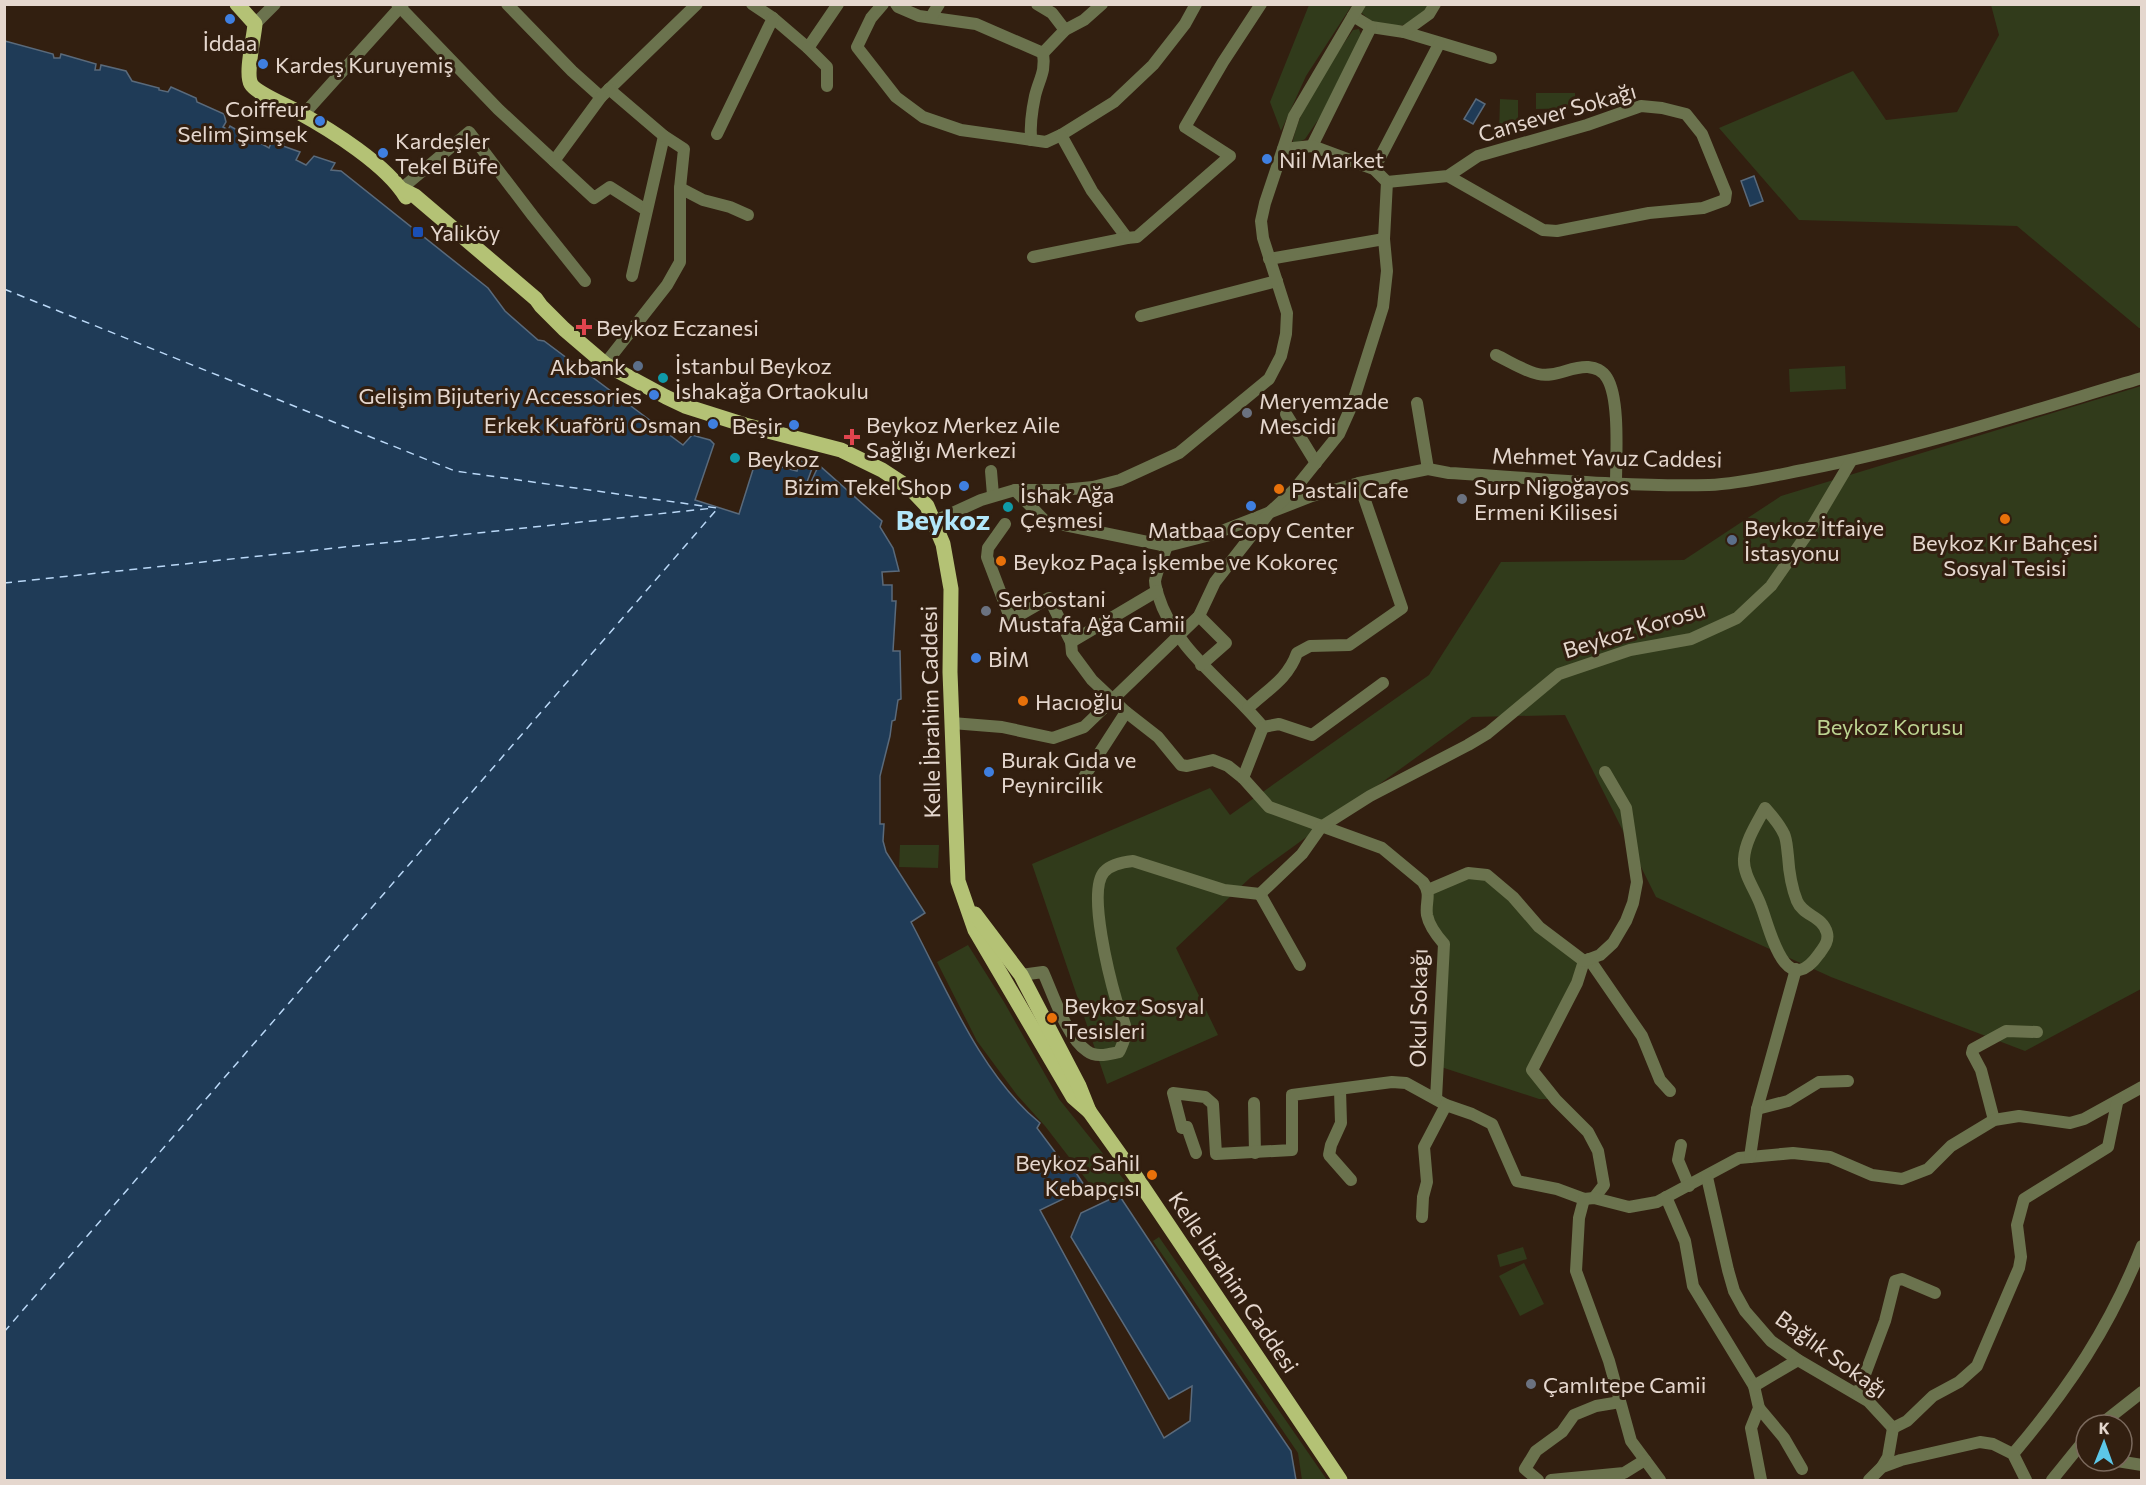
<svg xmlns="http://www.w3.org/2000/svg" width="2146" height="1485" viewBox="0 0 2146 1485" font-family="Commissioner,sans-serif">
  <rect width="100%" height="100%" fill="#321f10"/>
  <!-- green -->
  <g fill="#313b1b">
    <polygon points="1309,5 1352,5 1306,76 1281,131 1270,102"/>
    <path d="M1354 5H1430C1421 25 1391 32 1372 21 1365 17 1359 10 1354 5Z"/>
    <polygon points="1991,5 2141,5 2141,328 2139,328 2017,226 1799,220 1719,128 1853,71 1886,120 1957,112 1999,35"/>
    <path d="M1359 29 1361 35 1331 101 1305 139 1292 146C1298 107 1331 62 1353 30Z"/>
    <polygon points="1536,93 1575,93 1575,108 1536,109"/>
    <polygon points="1500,99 1518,100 1518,135 1499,134"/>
    <polygon points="1845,366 1846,389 1790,392 1789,369"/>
    <polygon points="2141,386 2141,989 2025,1051 1831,977 1656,897 1565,715 1472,717 1250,878 1176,948 1218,1035 1107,1084 1032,864 1210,788 1230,815 1429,675 1501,562 1684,560 1781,496"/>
    <polygon points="900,845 939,845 938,868 899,867"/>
    <polygon points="1468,874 1487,877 1581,961 1530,1070 1550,1099 1539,1099 1441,1067 1446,942 1429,916 1431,891"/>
    <polygon points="968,945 1004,1002 1059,1099 1125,1181 1099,1196 1045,1126 1017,1095 977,1041 937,962"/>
    <polygon points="1159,1237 1327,1480 1302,1480 1298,1453 1153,1241"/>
    <polygon points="1523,1247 1527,1259 1500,1267 1497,1255"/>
    <polygon points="1524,1263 1544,1304 1520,1316 1499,1276"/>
  </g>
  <!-- water -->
  <g fill="#1f3b57" stroke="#5a6a7b" stroke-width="1.5">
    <path d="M5 41 53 54 54 58H60L61 54 96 64 95 70H100L101 65 126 71 132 81 159 88V90L168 92 171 87 196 98 197 102 224 114 226 122 223 127 228 130 230 126 269 148 274 136 285 140 283 146 300 152 296 160 306 165 314 156 335 163 331 170 341 171 488 288 505 311 538 340 544 341 683 445 692 435 710 440 714 444 695 500 739 514 756 460 797 471 800 460 813 466 807 482 810 484 817 469 821 467 882 521 880 527 893 548 899 571 882 572 883 585H892V601H896L893 651H900L901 699 898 700 895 720 892 721 890 736 880 776V824H884L883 841 886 852 925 913 911 922C946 988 981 1075 1040 1123L1037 1128 1064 1164 1069 1162 1086 1188 1040 1210 1164 1438 1190 1421 1192 1386 1169 1399 1071 1237 1081 1213 1119 1195 1221 1349 1291 1451 1296 1480H5Z"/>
    <polygon points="1476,99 1485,104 1473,124 1464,119"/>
    <polygon points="1754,176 1763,201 1750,206 1741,181"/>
  </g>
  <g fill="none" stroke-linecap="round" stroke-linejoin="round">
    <!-- ferry -->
    <g stroke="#bad8f7" stroke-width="1.5" stroke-dasharray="8 6" stroke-linecap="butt">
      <polyline points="4,289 455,471 717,508"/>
      <polyline points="4,583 714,508"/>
      <polyline points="4,1332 718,508"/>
    </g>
    <!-- minor -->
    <g stroke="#6b734e" stroke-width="12">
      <polyline points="397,4 498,109 594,198 610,187 646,210"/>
      <polyline points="507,4 572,71 601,97"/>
      <polyline points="752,4 773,18 808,48 838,4"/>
      <polyline points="883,4 871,18 857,47 896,97 923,117 961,130 1046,142 1061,135 1114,102 1153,65 1185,24 1196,4"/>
      <polyline points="896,4 898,7 919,16 976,24 1043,53 1065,30 1084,20 1102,4"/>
      <polyline points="1037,4 1052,13 1065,30"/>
      <polyline points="1353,16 1371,27 1404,32 1491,58"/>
      <polyline points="931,17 939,4"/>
      <polyline points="255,24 275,4"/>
      <polyline points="1404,32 1429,14 1435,4"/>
      <polyline points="808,48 827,67 827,86"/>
      <polyline points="303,115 403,4"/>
      <polyline points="717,134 773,18"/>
      <polyline points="1061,135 1092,191 1127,238 1137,237 1230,156 1185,127 1223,62 1261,4"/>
      <path d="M1031 140C1030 126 1032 110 1035 96 1039 79 1046 72 1043 53"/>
      <polyline points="1312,146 1371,27"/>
      <polyline points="1283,149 1312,146 1374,169 1387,182"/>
      <polyline points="554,161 601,97 697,4"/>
      <polyline points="1374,169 1439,44"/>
      <polyline points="1387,182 1448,176 1543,230 1557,231 1649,213 1703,208 1725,200 1726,193 1702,134 1686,114 1662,108 1641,106 1587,125 1478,156 1448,176"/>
      <polyline points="680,188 703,200 730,207 748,215"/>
      <polyline points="401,189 469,132 533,216 585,281"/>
      <polyline points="1033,257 1127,238"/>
      <polyline points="1269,259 1384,239"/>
      <polyline points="632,276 664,136"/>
      <polyline points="1141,316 1277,281"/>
      <path d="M1496 355C1509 361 1524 371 1538 374 1555 378 1571 366 1588 367 1596 368 1602 370 1607 378 1620 399 1616 456 1616 483"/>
      <polyline points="605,364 667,285 680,262 680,188 684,149 664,136 609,89"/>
      <polyline points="1417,403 1428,469"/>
      <polyline points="1286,414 1316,463"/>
      <polyline points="991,471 993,495"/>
      <path d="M1015 490 1045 521 1167 546 1214 534 1312 496 1359 483 1428 469 1449 473C1535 478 1623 487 1709 485 1739 484 1777 475 1808 469 1921 447 2031 411 2142 378"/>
      <polyline points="935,521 981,500 1015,490 1063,490 1093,487 1120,480 1179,453 1269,379 1281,356 1286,334 1287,313 1263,238 1261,221 1265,203 1294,116 1360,4"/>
      <path d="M1005 524 988 548 987 557 1011 620 1049 598 1071 642 1072 653 1092 680 1126 712 1158 737 1181 765 1187 766 1213 760 1228 766 1243 778 1269 807 1382 848 1423 882C1432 895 1425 902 1427 915 1429 926 1437 936 1444 944L1436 1099"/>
      <path d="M1167 546C1163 557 1157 570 1155 581 1155 586 1157 590 1158 595 1175 651 1228 684 1263 727L1243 778"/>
      <polyline points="1199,616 1226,643 1201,665"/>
      <polyline points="1071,642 1157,591"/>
      <path d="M1248 708C1267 690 1288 679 1297 653L1310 646 1349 645 1402 608 1359 483"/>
      <polyline points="952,723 1002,727 1053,738 1084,727 1199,616 1215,582 1269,513 1294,490 1339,434 1352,405 1383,307 1387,271 1384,239 1387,182"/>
      <polyline points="1263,727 1279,724 1312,735 1383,683"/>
      <polyline points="1084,777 1126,712"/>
      <path d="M1765 808C1772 816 1779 823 1784 834 1787 840 1787 849 1788 856 1789 872 1791 886 1797 901 1803 916 1823 916 1827 933 1829 941 1824 947 1819 954 1785 1002 1770 929 1761 906 1756 891 1743 875 1744 859 1745 841 1757 823 1765 808Z"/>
      <polyline points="1428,890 1468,873 1487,875 1513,897 1539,927 1584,961"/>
      <polyline points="1260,894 1302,854 1321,827 1370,796 1468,745 1488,733 1559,674 1630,650 1691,639 1737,618 1771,586 1810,530 1851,461"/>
      <polyline points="1260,894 1300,965"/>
      <polyline points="1589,959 1642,1036 1660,1080 1670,1091"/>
      <polyline points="1584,961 1577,983 1532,1070 1556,1100 1588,1132 1598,1151 1604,1185 1594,1198"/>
      <polyline points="1584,961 1600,955 1613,943 1626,921 1633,903 1637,882 1626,808 1605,772"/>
      <path d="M1021 975 1043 972C1053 994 1067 1038 1087 1051 1096 1058 1109 1054 1119 1052 1122 1045 1126 1038 1126 1030 1125 1021 1119 1012 1117 1003 1110 979 1087 891 1104 872 1111 864 1123 862 1133 861L1224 890 1260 894"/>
      <polyline points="1340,1090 1341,1123 1331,1145 1329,1155 1351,1180"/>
      <polyline points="1254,1103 1255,1153"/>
      <polyline points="1757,1109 1788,1101 1819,1082 1848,1081"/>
      <polyline points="1994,1120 1981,1070 1972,1053 1973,1049 2006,1031 2037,1032"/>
      <polyline points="1681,1145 1678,1160 1689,1186"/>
      <polyline points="1196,1153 1187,1127 1182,1128 1173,1093 1205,1097 1213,1104 1216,1154 1292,1150 1292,1095 1392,1082 1406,1083 1446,1105 1472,1114 1492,1124 1517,1181 1557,1189 1584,1199 1594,1198 1629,1207 1657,1202 1739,1158 1793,1153 1830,1157 1872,1175 1902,1179 1928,1169 1951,1146 1994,1120 2019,1116 2070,1123 2084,1119 2142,1087"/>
      <polyline points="1750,1157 1757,1109 1796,969"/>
      <polyline points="1707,1177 1728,1270 1734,1291 1745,1311 1771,1341 1798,1360 1868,1401 1893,1428"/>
      <polyline points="1666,1197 1685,1241 1693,1286 1754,1386 1759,1408 1751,1428 1761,1480"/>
      <polyline points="1584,1199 1579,1218 1576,1271 1609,1361 1631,1441 1660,1480"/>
      <polyline points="1422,1217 1423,1197 1427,1182 1424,1147 1446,1105"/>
      <polyline points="1754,1386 1798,1360"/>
      <polyline points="1858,1393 1885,1321 1895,1281 1902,1279 1935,1293"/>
      <polyline points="1759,1408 1784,1438 1802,1469"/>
      <polyline points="2100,1425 2142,1392"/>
      <polyline points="1893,1428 1907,1421 1933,1396 1959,1382 1977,1366 2019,1268 2021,1257 2017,1225 2024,1199 2108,1147 2117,1103"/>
      <path d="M2013 1454C2069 1388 2110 1327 2142 1246"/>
      <polyline points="2117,1461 2142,1465"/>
      <polyline points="1882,1467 1888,1457 1893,1428"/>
      <polyline points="1538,1480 1525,1469 1536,1451 1562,1432 1574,1415 1596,1406 1620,1402"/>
      <polyline points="1551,1480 1624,1473 1645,1460"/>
      <polyline points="1869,1480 1882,1467 1901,1460 1980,1442 1993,1444 2013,1454 2026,1480"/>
      <polyline points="2052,1480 2086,1438"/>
    </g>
    <!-- major -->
    <g stroke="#b4c275" stroke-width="15">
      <path d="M237 4 255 24C254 38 245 73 251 84 256 93 288 106 298 112 331 130 387 165 406 197"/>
      <polyline points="401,189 415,196 536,299 541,306 564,329 605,364 666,397 685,406 745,425 841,450 882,470 911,489 927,506 943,544 951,589 950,672 958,881 975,930 1073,1097 1089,1111"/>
      <polyline points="975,914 1021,975 1079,1086 1089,1111 1136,1177 1340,1480"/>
    </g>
  </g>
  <!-- markers -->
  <g fill="#3f7fe0" stroke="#321f10" stroke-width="2">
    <circle cx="230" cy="19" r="6"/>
    <circle cx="263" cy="64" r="6"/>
    <circle cx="320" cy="121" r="6"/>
    <circle cx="383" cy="153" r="6"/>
    <circle cx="1267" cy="159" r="6"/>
    <circle cx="654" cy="395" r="6"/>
    <circle cx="713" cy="424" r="6"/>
    <circle cx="794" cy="425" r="6"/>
    <circle cx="964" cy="486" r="6"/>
    <circle cx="1251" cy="506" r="6"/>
    <circle cx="976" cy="658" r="6"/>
    <circle cx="989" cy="772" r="6"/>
  </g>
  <rect fill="#1a4fb4" stroke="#321f10" stroke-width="2" x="412" y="226" width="12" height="12" rx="3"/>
  <g fill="#e0444e" stroke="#321f10" stroke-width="2">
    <path d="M581 318h6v6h6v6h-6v6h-6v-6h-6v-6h6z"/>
    <path d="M849 428h6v6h6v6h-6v6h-6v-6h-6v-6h6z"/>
  </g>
  <g fill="#5c6f8a" stroke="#321f10" stroke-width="2">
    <circle cx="638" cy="366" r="6"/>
    <circle cx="1732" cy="540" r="6"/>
  </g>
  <g fill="#0f9aa8" stroke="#321f10" stroke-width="2">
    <circle cx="663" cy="378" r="6"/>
    <circle cx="735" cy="458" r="6"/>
    <circle cx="1008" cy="507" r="6"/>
  </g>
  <g fill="#6b7280" stroke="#321f10" stroke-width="2">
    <circle cx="1247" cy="413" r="6"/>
    <circle cx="1462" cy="499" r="6"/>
    <circle cx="986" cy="611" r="6"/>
    <circle cx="1531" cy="1384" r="6"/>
  </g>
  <g fill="#e8710a" stroke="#321f10" stroke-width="2">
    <circle cx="1279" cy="489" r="6"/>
    <circle cx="2005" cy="519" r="6"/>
    <circle cx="1001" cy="561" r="6"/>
    <circle cx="1023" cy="701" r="6"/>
    <circle cx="1052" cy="1018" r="6"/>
    <circle cx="1152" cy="1175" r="6"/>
  </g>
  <g text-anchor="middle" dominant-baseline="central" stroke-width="6" stroke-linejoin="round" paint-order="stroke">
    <!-- poi labels -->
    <g font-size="22" fill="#e5d7ce" stroke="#321f10" text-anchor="start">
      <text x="230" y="42" text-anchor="middle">İddaa</text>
      <text x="275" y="64">Kardeş Kuruyemiş</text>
      <text x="308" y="108" text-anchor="end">Coiffeur<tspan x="308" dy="25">Selim Şimşek</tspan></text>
      <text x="395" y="140">Kardeşler<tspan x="395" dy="25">Tekel Büfe</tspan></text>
      <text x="1279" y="159">Nil Market</text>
      <text x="430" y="232">Yalıköy</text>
      <text x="596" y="327">Beykoz Eczanesi</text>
      <text x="675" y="365">İstanbul Beykoz<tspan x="675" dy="25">İshakağa Ortaokulu</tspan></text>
      <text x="626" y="366" text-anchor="end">Akbank</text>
      <text x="642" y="395" text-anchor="end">Gelişim Bijuteriy Accessories</text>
      <text x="1259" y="400">Meryemzade<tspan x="1259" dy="25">Mescidi</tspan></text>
      <text x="701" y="424" text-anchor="end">Erkek Kuaförü Osman</text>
      <text x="866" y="424">Beykoz Merkez Aile<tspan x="866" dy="25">Sağlığı Merkezi</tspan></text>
      <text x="782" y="425" text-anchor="end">Beşir</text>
      <text x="747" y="458">Beykoz</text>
      <text x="952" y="486" text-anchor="end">Bizim Tekel Shop</text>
      <text x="1474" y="486">Surp Nigoğayos<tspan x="1474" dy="25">Ermeni Kilisesi</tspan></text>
      <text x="1291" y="489">Pastali Cafe</text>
      <text x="1020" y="494">İshak Ağa<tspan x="1020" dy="25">Çeşmesi</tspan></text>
      <text x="1744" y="527">Beykoz İtfaiye<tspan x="1744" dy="25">İstasyonu</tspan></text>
      <text x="1251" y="529" text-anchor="middle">Matbaa Copy Center</text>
      <text x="2005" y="542" text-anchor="middle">Beykoz Kır Bahçesi<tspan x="2005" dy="25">Sosyal Tesisi</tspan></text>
      <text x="1013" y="561">Beykoz Paça İşkembe ve Kokoreç</text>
      <text x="998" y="598">Serbostani<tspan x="998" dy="25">Mustafa Ağa Camii</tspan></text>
      <text x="988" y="658">BİM</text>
      <text x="1035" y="701">Hacıoğlu</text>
      <text x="1001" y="759">Burak Gıda ve<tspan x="1001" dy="25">Peynircilik</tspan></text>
      <text x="1064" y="1005">Beykoz Sosyal<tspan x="1064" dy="25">Tesisleri</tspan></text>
      <text x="1140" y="1162" text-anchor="end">Beykoz Sahil<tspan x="1140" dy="25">Kebapçısı</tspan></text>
      <text x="1543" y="1384">Çamlıtepe Camii</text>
    </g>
    <!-- street labels -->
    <g font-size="22" fill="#e5d7ce" stroke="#321f10">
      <text transform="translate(1557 112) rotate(-16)">Cansever Sokağı</text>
      <text transform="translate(1607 457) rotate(1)">Mehmet Yavuz Caddesi</text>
      <text transform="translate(1634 629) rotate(-17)">Beykoz Korosu</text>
      <text transform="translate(930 712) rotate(-91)">Kelle İbrahim Caddesi</text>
      <text transform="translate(1418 1008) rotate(-89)">Okul Sokağı</text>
      <text transform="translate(1234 1282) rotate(56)">Kelle İbrahim Caddesi</text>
      <text transform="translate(1832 1354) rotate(36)">Bağlık Sokağı</text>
    </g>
    <!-- park labels -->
    <g font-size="22" fill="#bcd391" stroke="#321f10">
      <text x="1890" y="726">Beykoz Korusu</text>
    </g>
    <!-- district labels -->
    <g font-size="28" font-weight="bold" fill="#b2e7fa" stroke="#321f10">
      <text x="943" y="519">Beykoz</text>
    </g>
  </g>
  <!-- border -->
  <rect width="2146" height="1485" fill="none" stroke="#e5d7ce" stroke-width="12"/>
  <!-- north arrow -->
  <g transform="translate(2104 1443) rotate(1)"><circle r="28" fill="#321f10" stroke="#7a695c" stroke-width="1.5"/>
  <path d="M0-4.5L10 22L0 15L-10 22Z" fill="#5cc7e8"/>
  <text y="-9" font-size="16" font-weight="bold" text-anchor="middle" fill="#e5d7ce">K</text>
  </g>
</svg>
